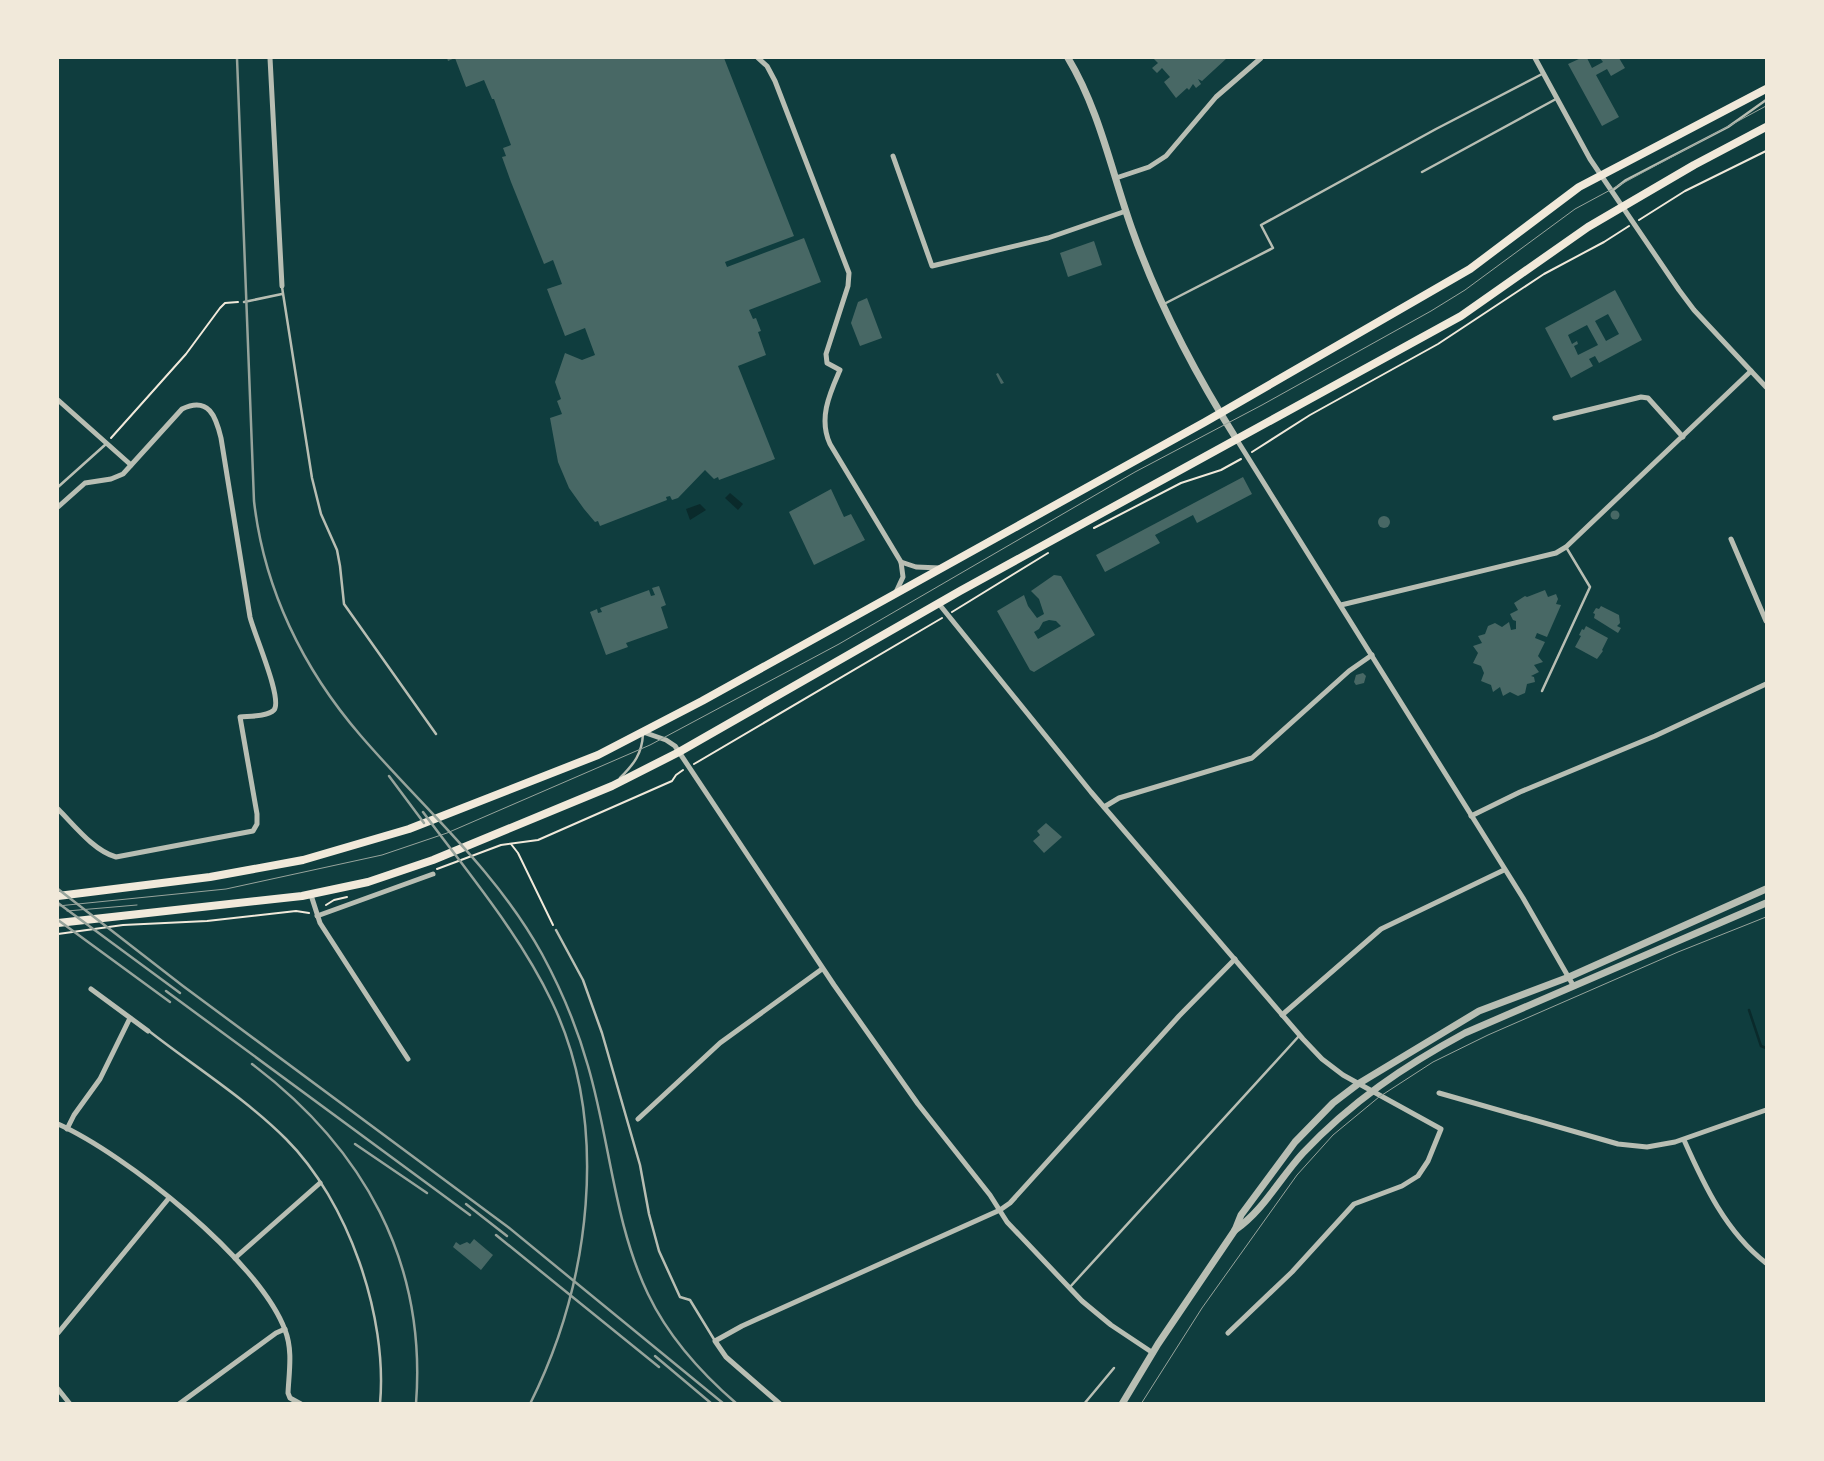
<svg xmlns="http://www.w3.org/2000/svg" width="1824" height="1461" viewBox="0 0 1824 1461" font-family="'Fira Sans',sans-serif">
  <rect width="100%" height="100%" fill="#0f3d3e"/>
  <!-- water -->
  <g fill="#0a2a2b">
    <polygon points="730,493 743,504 738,510 725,498"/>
    <polygon points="700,504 706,510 690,520 686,509"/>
  </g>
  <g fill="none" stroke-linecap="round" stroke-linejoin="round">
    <!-- stream -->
    <polyline stroke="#0a2a2b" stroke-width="2.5" points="1749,1010 1761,1046 1766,1048"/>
  </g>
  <!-- building -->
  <g fill="#486865" fill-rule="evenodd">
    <polygon points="447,58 724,58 794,236 725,262 727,267 804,238 821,282 749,310 753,319 756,318 761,331 758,332 766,355 738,366 775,459 719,480 718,477 714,479 705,470 678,498 672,500 670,496 666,497 667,500 600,526 598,521 595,522 584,509 569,488 558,462 550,418 562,414 557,401 561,399 555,382 565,353 582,360 595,355 585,328 565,336 547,289 562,284 553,260 544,264 511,182 502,157 506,156 503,148 511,145 494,99 492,99 484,80 466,87 455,58 448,61"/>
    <polygon points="1153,58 1227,58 1202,81 1198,79 1201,84 1196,88 1193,84 1189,90 1187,88 1176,98 1164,82 1170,77 1162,68 1157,73 1152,68 1158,63"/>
    <polygon points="1581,58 1587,58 1592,68 1603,62 1600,58 1619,58 1625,68 1611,76 1607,69 1596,75 1619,117 1602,126 1568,64"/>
    <polygon points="1094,241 1102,265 1068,277 1060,253"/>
    <path d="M1615 290 1642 340 1599 363 1595 356 1589 359 1593 366 1571 378 1545 328ZM1608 314 1619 334 1606 341 1595 321ZM1587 325 1598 345 1578 355 1574 346 1578 344 1577 341 1572 344 1568 335Z"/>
    <polygon points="867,298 882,338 860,346 851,323 858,302"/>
    <polygon points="998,373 1004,383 1001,384 996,374"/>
    <polygon points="1243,477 1252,494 1197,523 1193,515 1155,535 1160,543 1105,572 1096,555"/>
    <polygon points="831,489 844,517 851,514 865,540 814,565 789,512"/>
    <circle cx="1615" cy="515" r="4.5"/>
    <circle cx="1384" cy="522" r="6"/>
    <path d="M1054 575 1061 576 1095 635 1034 672 1030 670 997 611 1024 595 1028 606 1037 618 1044 614 1039 599 1031 591ZM1049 620 1056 621 1061 626 1038 639 1034 632 1039 629 1043 622Z"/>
    <polygon points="659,586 666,605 661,607 668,628 626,643 628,647 606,655 590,612 597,609 598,613 602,612 600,608 649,590 651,596 655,595 652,588"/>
    <polygon points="1545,590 1548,597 1556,594 1558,599 1556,604 1561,605 1547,637 1537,633 1535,638 1545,642 1538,656 1543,662 1534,665 1539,672 1531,676 1534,677 1535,682 1527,684 1525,693 1518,696 1510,692 1503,696 1500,687 1493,692 1491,685 1481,681 1484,673 1481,666 1473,663 1478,653 1473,646 1482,643 1478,636 1485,634 1488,626 1495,623 1502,627 1509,622 1511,630 1516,629 1516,621 1513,620 1510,614 1518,610 1514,603 1525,596 1527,597"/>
    <polygon points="1601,606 1619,615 1620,623 1617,626 1621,628 1618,633 1594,618 1595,614 1593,613 1596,608 1599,609"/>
    <polygon points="1586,626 1608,638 1602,650 1603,651 1597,659 1575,647 1581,636 1579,635 1582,629 1584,630"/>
    <polygon points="1363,673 1366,676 1364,683 1356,685 1354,682 1356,675"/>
    <polygon points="1046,823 1062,837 1044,853 1033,841 1040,835 1037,831"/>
    <polygon points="474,1239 493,1255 481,1270 453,1247 456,1242 460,1245 467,1242 470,1244"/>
  </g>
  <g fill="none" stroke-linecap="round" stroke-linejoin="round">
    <!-- path -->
    <g stroke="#f1e9da" stroke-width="2">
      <polyline points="1639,220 1685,191 1766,151"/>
      <polyline points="111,438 186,354 220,308 225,303 238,302"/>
      <polyline points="1252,452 1310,415 1438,344 1544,274 1604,242 1629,226"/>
      <polyline points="1094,528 1181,483 1221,470 1241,459"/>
      <polyline points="952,612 1048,553"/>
      <polyline points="694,764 942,618"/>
      <polyline points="511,844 518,853 553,925"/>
      <polyline points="437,869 501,845 538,840 672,781 676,775 683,770"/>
      <polyline points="326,905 334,900 347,897"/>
      <polyline points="58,934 123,925 207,921 296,911 309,913"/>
    </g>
    <!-- service -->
    <g stroke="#b8beb3" stroke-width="2.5">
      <polyline points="1422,172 1556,99"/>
      <polyline points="1613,190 1626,180 1728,127 1766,100"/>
      <polyline points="282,287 312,478 321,514 337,550 340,566 344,604 436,734"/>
      <polyline points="244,302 282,294"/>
      <polyline points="1164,304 1273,248 1261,225 1436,129 1544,73"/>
      <polyline points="58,487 106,444"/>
      <polyline points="1542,691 1590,587 1566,547"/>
      <path d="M620 778C634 764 642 754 643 734"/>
      <polyline points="556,930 583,980 602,1033 640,1165 649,1214 659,1251 680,1297 690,1300 715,1341"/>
      <path d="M149 1031C195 1067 245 1098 286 1139 348 1201 388 1316 380 1404"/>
      <polyline points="1070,1287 1299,1036"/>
      <polyline points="1084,1404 1114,1368"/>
    </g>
    <!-- minor -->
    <g stroke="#b8beb3" stroke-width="5">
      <polyline points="270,58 282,286"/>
      <path d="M758 58 767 66 775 81 849 273 848 286 826 354 827 363 840 370C830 393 818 418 830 444L901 562 903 577 896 592"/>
      <polyline points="1535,58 1590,159 1679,290 1694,310 1766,387"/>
      <polyline points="893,156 932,266 1048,238 1126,211"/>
      <polyline points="1116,178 1149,167 1166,156 1216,97 1261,58"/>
      <polyline points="58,400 131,465"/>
      <polyline points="1555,418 1641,397 1648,398 1683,437"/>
      <polyline points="1237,440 1523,898 1573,985"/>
      <path d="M58 507 85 483 111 479 123 474 182 409C209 396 216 417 221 438L250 617C254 634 283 699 274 710 267 717 248 716 240 717L257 814V824L253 831 116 857C94 851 74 825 58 809"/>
      <polyline points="1731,539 1766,621"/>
      <polyline points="901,562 916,567 940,568"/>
      <polyline points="939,604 1091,792 1303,1039 1322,1059 1343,1075 1441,1129 1428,1161 1418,1176 1402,1186 1354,1204 1292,1272 1228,1333"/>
      <polyline points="1341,605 1556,553 1566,547 1751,371"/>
      <polyline points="643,732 666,740 675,746 834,985 918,1104 990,1195 1007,1222 1082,1301 1111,1325 1153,1353"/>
      <polyline points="1104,807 1119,798 1252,758 1349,671 1372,655"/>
      <polyline points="1471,816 1520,792 1655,736 1766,684"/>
      <polyline points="311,895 320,923 408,1059"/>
      <polyline points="317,916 433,874"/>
      <polyline points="91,989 148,1031"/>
      <polyline points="1282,1015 1381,929 1504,870"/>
      <polyline points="1439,1093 1618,1144 1647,1147 1675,1142 1766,1110"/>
      <polyline points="638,1119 720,1043 822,969"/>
      <path d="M58 1124C125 1154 259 1260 285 1330 293 1350 289 1372 288 1393L290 1398 301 1404"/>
      <polyline points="67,1129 74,1115 100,1079 130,1018"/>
      <path d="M1684 1140C1704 1185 1726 1232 1766 1263"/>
      <polyline points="235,1258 320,1183"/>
      <polyline points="58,1333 169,1198"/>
      <polyline points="58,1389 70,1404"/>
      <polyline points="179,1404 276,1333 285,1329"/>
      <polyline points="780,1404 726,1357 715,1341 742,1326 1000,1210 1010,1203 1179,1016 1235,959"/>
    </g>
    <!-- tertiary -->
    <g stroke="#b8beb3" stroke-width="7">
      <path d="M1068 58C1100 111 1112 174 1133 232 1159 305 1196 375 1237 440"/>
      <path d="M1235 1230C1263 1211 1280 1178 1303 1153 1351 1102 1404 1066 1465 1033L1766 903"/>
      <polyline points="1122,1404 1158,1344 1235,1230 1241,1215 1295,1142 1333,1103 1358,1084 1479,1011 1569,977 1766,889"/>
    </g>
    <!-- secondary -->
    <g stroke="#f1e9da" stroke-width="8">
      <polyline points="58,896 210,877 303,860 409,829 598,755 702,701 1205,422 1470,269 1579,187 1766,89"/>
      <polyline points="58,923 302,896 368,882 433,860 612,786 679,752 960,591 1461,316 1588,227 1694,165 1766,127"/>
    </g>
    <!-- tram -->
    <g stroke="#97a49c" stroke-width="1">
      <polyline points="58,906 226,889 382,855 447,833 650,745 839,644 1135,472 1262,405 1431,311 1465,290 1575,209 1766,106"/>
      <polyline points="67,911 137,905"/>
      <polyline points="1141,1404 1202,1308 1297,1175 1333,1135 1379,1097 1433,1062 1488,1035 1678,952 1766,917"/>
    </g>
    <!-- rail -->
    <g stroke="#97a49c" stroke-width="2.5">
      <path d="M237 58 254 501C264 589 303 669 361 736 423 808 496 870 542 954 561 989 577 1027 588 1066 610 1141 614 1223 648 1294 669 1338 701 1373 737 1404"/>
      <polyline points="389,776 424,823"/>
      <path d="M423 812C468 873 519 933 552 1002 611 1126 590 1284 530 1404"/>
      <polyline points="58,889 183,986 508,1227 724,1404"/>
      <polyline points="58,903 180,993"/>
      <polyline points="58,920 170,1002"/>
      <polyline points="166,991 470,1215"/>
      <path d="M252 1064C363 1148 427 1261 416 1404"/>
      <polyline points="355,1144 427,1193"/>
      <polyline points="466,1204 507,1236"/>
      <polyline points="496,1235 659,1367"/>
      <polyline points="655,1356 712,1404"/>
    </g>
  </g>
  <!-- border -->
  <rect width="1824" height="1461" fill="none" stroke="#f1e9da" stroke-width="118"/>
</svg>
